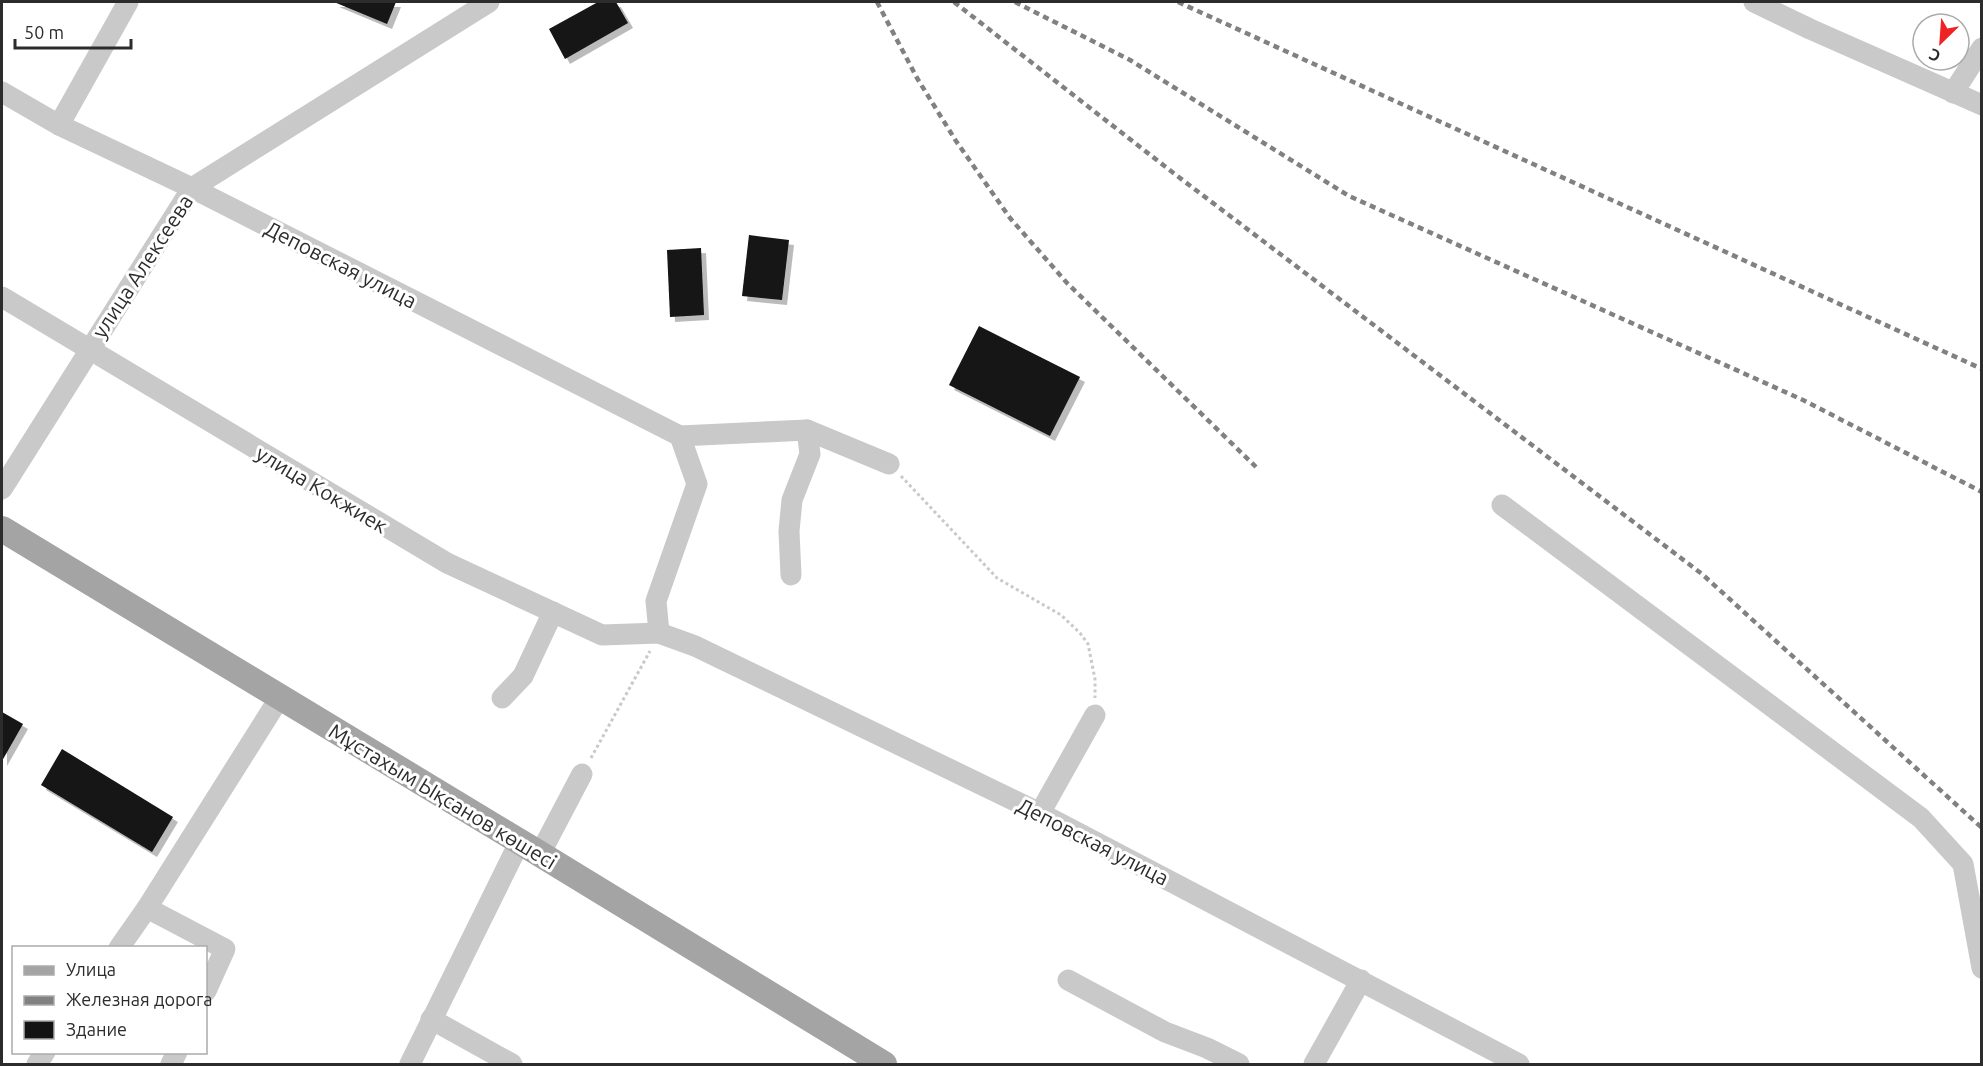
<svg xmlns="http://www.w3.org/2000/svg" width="1983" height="1066" viewBox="0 0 1983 1066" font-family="Ubuntu,sans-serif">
  <defs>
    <filter id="shadow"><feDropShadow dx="5" dy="5" stdDeviation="0" flood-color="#0004"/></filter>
  </defs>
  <rect width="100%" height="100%" fill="#fff"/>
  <!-- building -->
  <g fill="#131313" filter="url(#shadow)">
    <polygon points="334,2 396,2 387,24"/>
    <polygon points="598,2 616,2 628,23 565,59 549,29"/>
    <polygon points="749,235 789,240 782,300 742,296"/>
    <polygon points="701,248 704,315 670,317 667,250"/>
    <polygon points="979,326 1080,377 1050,436 949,385"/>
    <polygon points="2,712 23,724 2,761"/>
    <polygon points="62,749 173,817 152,852 41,785"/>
  </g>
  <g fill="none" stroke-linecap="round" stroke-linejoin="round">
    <!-- path -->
    <g stroke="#c9c9c9" stroke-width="3" stroke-dasharray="3 3" stroke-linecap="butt">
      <polyline points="901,476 997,578 1061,615 1080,633 1088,644 1095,679 1095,698"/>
      <polyline points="591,758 650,651"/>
    </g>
    <!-- minor -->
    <g stroke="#c9c9c9" stroke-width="21">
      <polyline points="1754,2 1810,29 1982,105"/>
      <polyline points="2,92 59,125 192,188 680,436 807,430 889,464"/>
      <polyline points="1953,93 1982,48"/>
      <polyline points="59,125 128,2"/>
      <polyline points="2,297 447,563 602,635 659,633 695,646 1040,813 1519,1064"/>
      <polyline points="2,489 192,188 489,2"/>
      <polyline points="1502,505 1921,818 1963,864 1982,968"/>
      <polyline points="791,575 789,531 792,500 810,454 807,430"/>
      <polyline points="659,633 656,601 697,484 680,436"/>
      <polyline points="502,698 523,676 553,612"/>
      <polyline points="1040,813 1095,715"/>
      <polyline points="540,854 582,774"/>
      <polyline points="147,908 225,949 206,991"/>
      <polyline points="119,948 147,908 280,697"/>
      <polyline points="1068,980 1165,1032 1207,1048 1239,1064"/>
      <polyline points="431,1019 512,1064"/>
      <polyline points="37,1064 45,1052"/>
      <polyline points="171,1064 177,1052"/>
      <polyline points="410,1064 519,843"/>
      <polyline points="1314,1064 1361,980"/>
    </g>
    <!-- major -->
    <polyline stroke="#a4a4a4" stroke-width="26" points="2,529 540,854 884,1064"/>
    <!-- rail -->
    <g stroke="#818181" stroke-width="4.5" stroke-dasharray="6 4.5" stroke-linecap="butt">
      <polyline points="877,2 917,78 956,141 1010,218 1067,283 1256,467"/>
      <polyline points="954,2 1176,175 1702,574 1982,828"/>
      <polyline points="1015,2 1130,60 1349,196 1803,400 1982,492"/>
      <polyline points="1178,2 1982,369"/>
    </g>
  </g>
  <g text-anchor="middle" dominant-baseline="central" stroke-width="6" stroke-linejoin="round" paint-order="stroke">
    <!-- street labels -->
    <g font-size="21" fill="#2c2c2c" stroke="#fff">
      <text transform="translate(341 264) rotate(27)">Деповская улица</text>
      <text transform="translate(142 266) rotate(-57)">улица Алексеева</text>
      <text transform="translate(322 489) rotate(31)">улица Кокжиек</text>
      <text transform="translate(443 796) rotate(31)">Мұстахым Ықсанов көшесі</text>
      <text transform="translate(1093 841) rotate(27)">Деповская улица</text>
    </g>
  </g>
  <!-- border -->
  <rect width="1983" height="1066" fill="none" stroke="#2c2c2c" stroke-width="6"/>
  <!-- legend -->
  <rect x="12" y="946" width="195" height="108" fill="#ffffff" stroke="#ababab" stroke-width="1.5"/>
  <rect x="24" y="966" width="30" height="9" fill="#a4a4a4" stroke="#ababab" stroke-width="1.5"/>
  <text x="66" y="976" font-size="18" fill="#2c2c2c">Улица</text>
  <rect x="24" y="996" width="30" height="9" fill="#818181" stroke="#ababab" stroke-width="1.5"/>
  <text x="66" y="1006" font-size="18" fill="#2c2c2c">Железная дорога</text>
  <rect x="24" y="1021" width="30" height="18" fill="#131313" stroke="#ababab" stroke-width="1.5"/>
  <text x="66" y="1036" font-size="18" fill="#2c2c2c">Здание</text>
  <!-- north arrow -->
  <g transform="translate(1941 42) rotate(205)"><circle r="28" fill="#ffffff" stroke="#ababab" stroke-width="1.5"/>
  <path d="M0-4.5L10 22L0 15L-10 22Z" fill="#ef2224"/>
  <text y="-9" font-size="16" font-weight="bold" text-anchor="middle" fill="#2c2c2c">С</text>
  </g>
  <!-- scale -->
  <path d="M15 39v9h116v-9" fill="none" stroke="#2c2c2c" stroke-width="3"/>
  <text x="24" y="39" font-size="18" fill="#2c2c2c" stroke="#ffffff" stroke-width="4.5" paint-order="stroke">50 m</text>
</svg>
